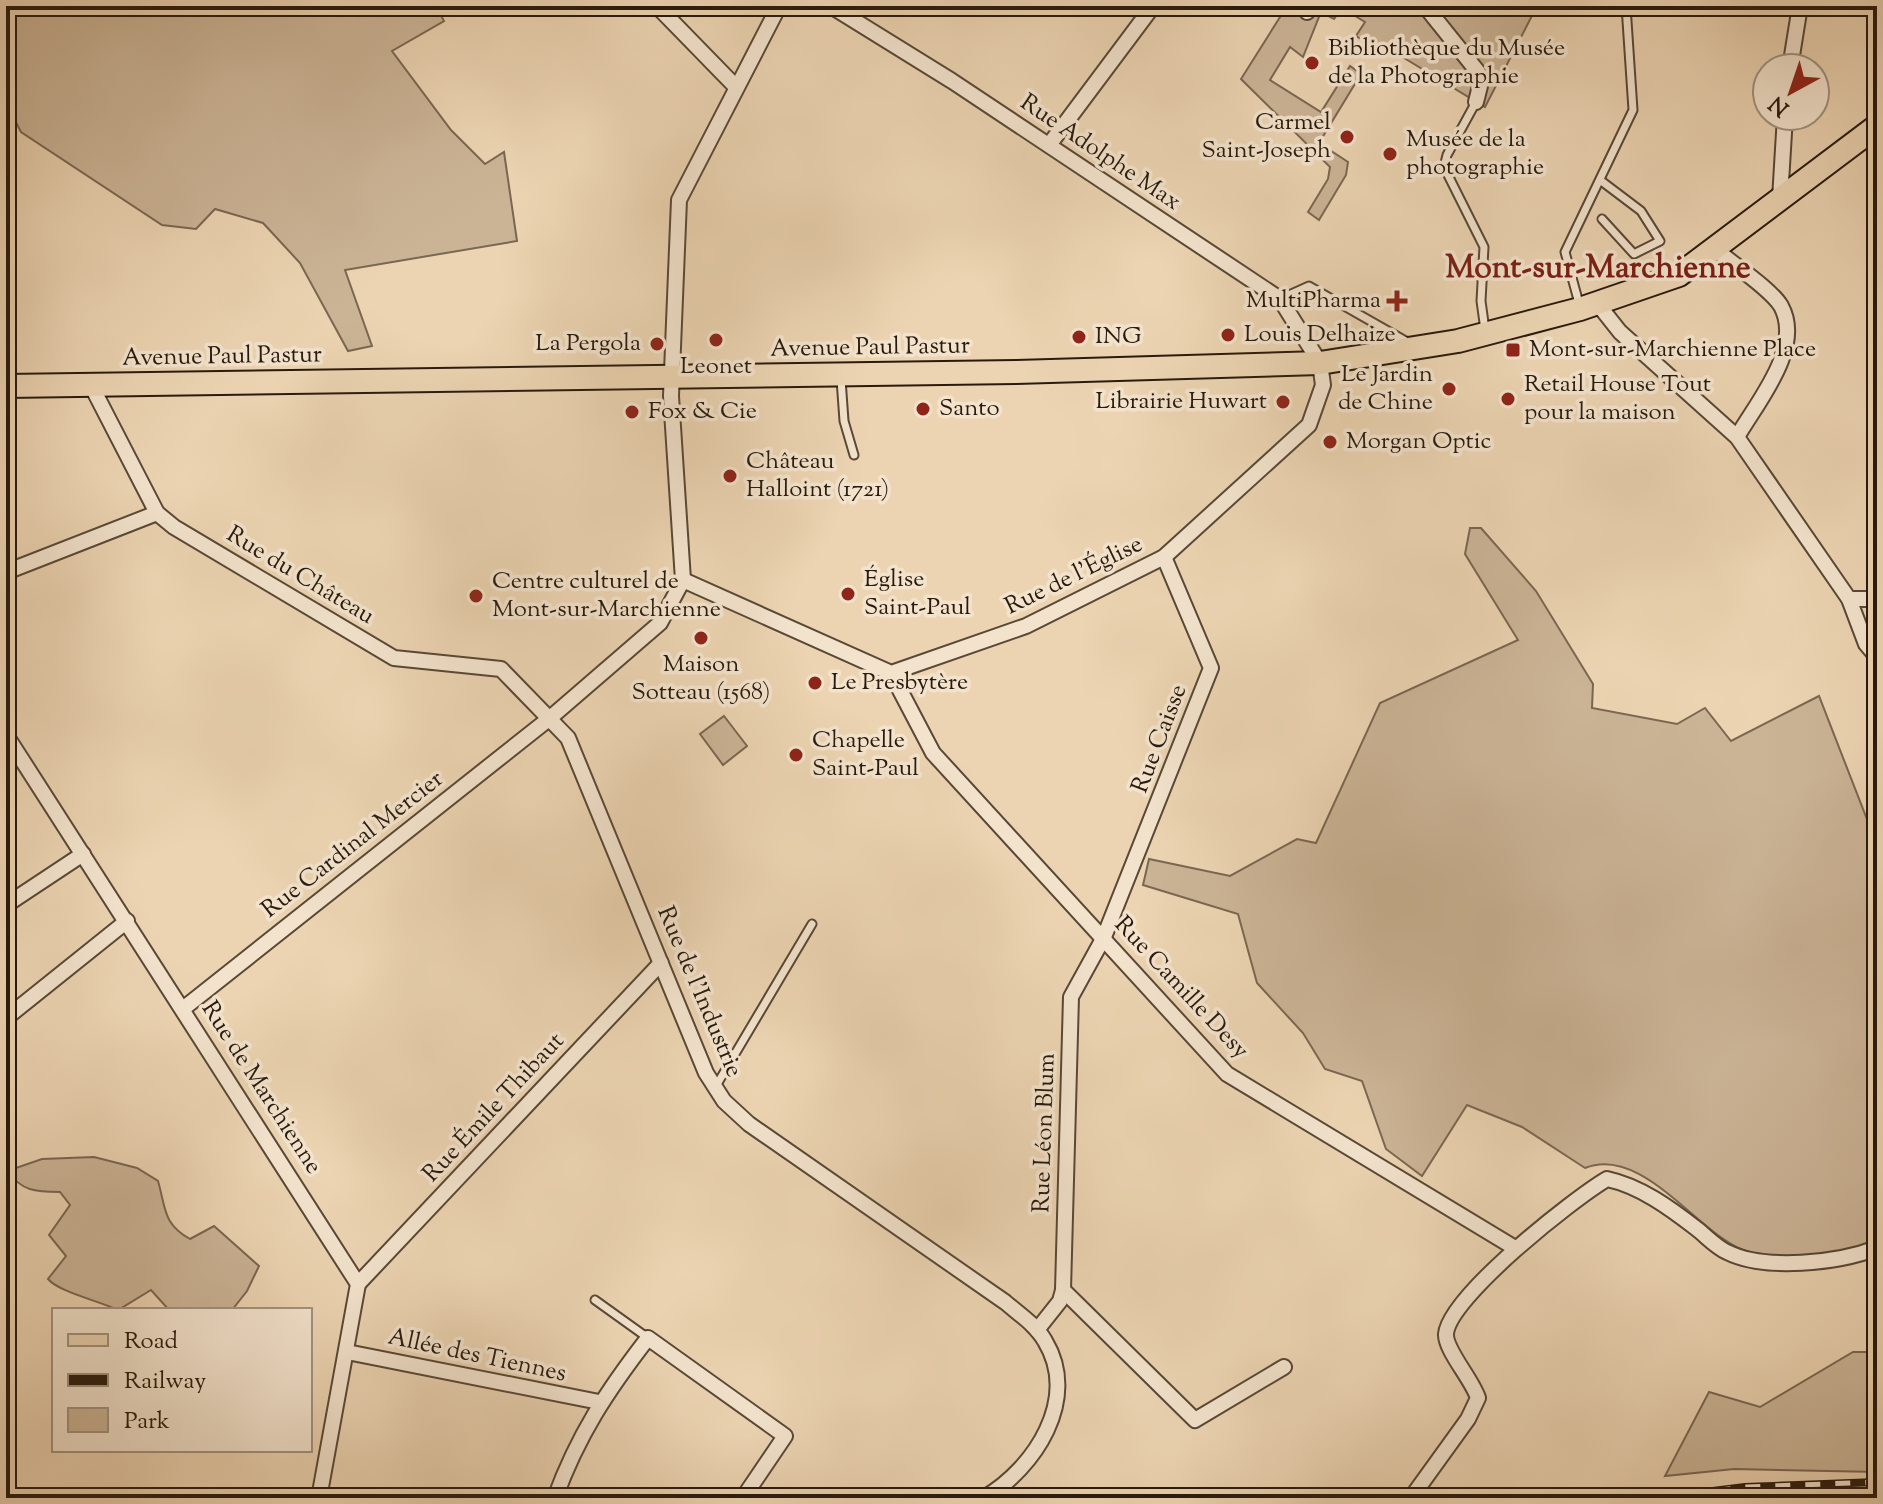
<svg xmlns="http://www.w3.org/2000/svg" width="1883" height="1504" viewBox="0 0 1883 1504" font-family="'Sorts Mill Goudy',serif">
  <rect width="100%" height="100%" fill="#ecd4b2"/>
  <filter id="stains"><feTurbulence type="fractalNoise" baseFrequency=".0025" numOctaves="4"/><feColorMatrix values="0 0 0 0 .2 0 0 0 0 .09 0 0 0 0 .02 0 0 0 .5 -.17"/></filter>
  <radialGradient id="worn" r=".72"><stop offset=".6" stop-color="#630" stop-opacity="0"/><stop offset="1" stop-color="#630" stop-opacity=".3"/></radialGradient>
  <!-- green -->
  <g fill="#cbb496" stroke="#7a6752" stroke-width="2">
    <polygon points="6,6 436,6 444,21 392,51 451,130 485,164 504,152 517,241 345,270 372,346 348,351 300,263 263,223 215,209 196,229 162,225 21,132 6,103"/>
    <polygon points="1287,6 1537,6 1485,107 1381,44 1377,49 1356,36 1365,22 1342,8 1334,19 1321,12 1303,57 1290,47 1270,80 1321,112 1350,66 1361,74 1319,143 1348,162 1346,175 1319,220 1308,212 1328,179 1330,167 1241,79"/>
    <path d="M1470 528H1481L1536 591 1593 684 1592 708 1677 724 1705 708 1731 741 1819 696 1877 845V1242C1844 1254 1784 1260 1749 1252 1702 1240 1644 1144 1585 1168L1522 1127 1467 1105 1422 1176 1386 1149 1362 1081 1325 1069 1303 1033 1257 983 1238 914 1143 885 1149 859 1230 876 1297 839 1316 843 1380 703 1518 640 1465 554Z"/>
    <polygon points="724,716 747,746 723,765 700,734"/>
    <path d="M94 1157 137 1168 158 1181C166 1209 163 1224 190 1239L214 1226 259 1266 247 1291 232 1310H169L151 1290 118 1310C99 1301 59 1292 48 1279L66 1256 49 1235 70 1205 60 1192C35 1192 22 1191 7 1171L42 1159Z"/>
    <polygon points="1853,1352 1877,1352 1877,1472 1734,1469 1665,1476 1709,1392 1760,1407"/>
  </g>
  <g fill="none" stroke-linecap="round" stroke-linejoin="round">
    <defs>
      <g id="lane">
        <polyline points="1476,102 1447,155 1444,167 1484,247 1481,301 1485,330"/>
        <polyline points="1600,180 1641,211 1660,241 1634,254 1602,219"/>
        <polyline points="1280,299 1309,286 1411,344"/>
        <polyline points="1580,307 1565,252 1633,110 1626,6"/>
        <polyline points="841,379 844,421 854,455"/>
        <polyline points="716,1086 812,924"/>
        <polyline points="595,1300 648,1338"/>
      </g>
      <g id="street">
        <polyline points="657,6 735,86"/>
        <polyline points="1425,6 1478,72 1480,86 1476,102"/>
        <polyline points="1307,12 1309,6"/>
        <polyline points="1790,68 1800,6"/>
        <polyline points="1049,145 1153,6"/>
        <polyline points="1780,199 1785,116"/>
        <path d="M1714 248C1731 263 1771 289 1781 306 1804 348 1757 402 1737 437"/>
        <polyline points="1597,303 1620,332 1737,437 1849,599 1866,644 1877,657"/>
        <path d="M91 385 157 513 174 527 394 658 501 669 568 738 706 1073 724 1101 749 1124 1005 1302C1019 1314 1036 1325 1045 1341 1080 1399 1035 1468 984 1498"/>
        <polyline points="6,572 157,513"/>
        <polyline points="683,580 891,673 1026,626 1164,557 1309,425 1323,385 1320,363 1280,299 952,81 831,6"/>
        <polyline points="683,580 671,396 679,200 779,6"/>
        <polyline points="1849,599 1877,599"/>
        <polyline points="891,673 933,753 1227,1074 1515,1248"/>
        <polyline points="6,735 358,1284 319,1498"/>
        <polyline points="6,905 83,854"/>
        <polyline points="184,1008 550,718 660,623 683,580"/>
        <polyline points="6,1018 127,921"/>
        <polyline points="358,1284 661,963"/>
        <polyline points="1063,1290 1195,1420 1284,1367"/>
        <polyline points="1037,1330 1060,1301 1063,1290 1071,997 1104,937 1211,668 1164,557"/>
        <polyline points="347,1352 599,1402"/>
        <path d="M555 1498C578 1435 607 1391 648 1338L785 1436 743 1498"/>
        <path d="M1411 1498 1468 1419 1478 1398C1472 1379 1445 1350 1446 1334 1449 1297 1573 1199 1607 1179 1640 1186 1670 1208 1697 1229 1706 1236 1716 1247 1727 1252 1765 1271 1838 1263 1877 1248"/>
      </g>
      <polyline id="primary" points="6,386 1016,372 1320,363 1458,341 1580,309 1679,275 1877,126"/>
    </defs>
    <!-- lane casing -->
    <use href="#lane" stroke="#594836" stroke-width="11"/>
    <!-- street casing -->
    <use href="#street" stroke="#594836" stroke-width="18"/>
    <!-- primary casing -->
    <use href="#primary" stroke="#281a0d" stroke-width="26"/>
    <!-- lane -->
    <use href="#lane" stroke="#f3e3cd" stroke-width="7"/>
    <!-- street -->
    <use href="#street" stroke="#f3e3cd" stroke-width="14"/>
    <!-- primary -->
    <use href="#primary" stroke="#ecd4b2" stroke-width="22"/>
    <defs>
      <polyline id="rail" points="1656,1498 1745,1487 1877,1482"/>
    </defs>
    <!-- rail casing -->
    <use href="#rail" stroke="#281a0d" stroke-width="8"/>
    <!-- rail -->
    <use href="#rail" stroke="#f3e3cd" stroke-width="5" stroke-dasharray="15" stroke-linecap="butt"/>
  </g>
  <!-- markers -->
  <g fill="#8f2418" stroke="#f3e3cd" stroke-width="3">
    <circle cx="1312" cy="63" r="8"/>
    <circle cx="1347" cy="137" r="8"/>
    <circle cx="1390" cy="154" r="8"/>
    <path d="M1393 289h8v8h8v8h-8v8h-8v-8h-8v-8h8z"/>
    <circle cx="1228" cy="335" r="8"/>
    <circle cx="1079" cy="337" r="8"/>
    <circle cx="716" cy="340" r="8"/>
    <circle cx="657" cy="344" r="8"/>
    <rect x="1505" y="342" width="16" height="16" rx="4"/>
    <circle cx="1449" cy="389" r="8"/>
    <circle cx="1508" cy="399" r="8"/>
    <circle cx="1283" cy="402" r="8"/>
    <circle cx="923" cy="409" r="8"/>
    <circle cx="632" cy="412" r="8"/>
    <circle cx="1330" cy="442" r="8"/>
    <circle cx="730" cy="476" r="8"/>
    <circle cx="848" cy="594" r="8"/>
    <circle cx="476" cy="596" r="8"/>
    <circle cx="701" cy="638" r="8"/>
    <circle cx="815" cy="683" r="8"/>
    <circle cx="796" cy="755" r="8"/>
  </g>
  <g text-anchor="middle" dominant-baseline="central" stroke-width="7" stroke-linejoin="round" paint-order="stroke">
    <!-- poi labels -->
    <g font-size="24" fill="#281a0d" stroke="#f3e3cd" text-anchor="start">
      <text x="1328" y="49">Bibliothèque du Musée<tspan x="1328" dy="28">de la Photographie</tspan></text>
      <text x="1331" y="123" text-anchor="end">Carmel<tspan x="1331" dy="28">Saint-Joseph</tspan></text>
      <text x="1406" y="140">Musée de la<tspan x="1406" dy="28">photographie</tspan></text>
      <text x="1381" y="301" text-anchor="end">MultiPharma</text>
      <text x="1244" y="335">Louis Delhaize</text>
      <text x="1095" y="337">ING</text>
      <text x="641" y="344" text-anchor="end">La Pergola</text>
      <text x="1529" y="350">Mont-sur-Marchienne Place</text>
      <text x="716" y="367" text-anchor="middle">Leonet</text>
      <text x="1433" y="375" text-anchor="end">Le Jardin<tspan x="1433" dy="28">de Chine</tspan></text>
      <text x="1524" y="385">Retail House Tout<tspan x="1524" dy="28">pour la maison</tspan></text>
      <text x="1267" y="402" text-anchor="end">Librairie Huwart</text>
      <text x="939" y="409">Santo</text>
      <text x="648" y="412">Fox &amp; Cie</text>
      <text x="1346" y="442">Morgan Optic</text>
      <text x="746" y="462">Château<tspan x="746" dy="28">Halloint (1721)</tspan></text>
      <text x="864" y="580">Église<tspan x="864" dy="28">Saint-Paul</tspan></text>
      <text x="492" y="582">Centre culturel de<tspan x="492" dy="28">Mont-sur-Marchienne</tspan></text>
      <text x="701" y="665" text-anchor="middle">Maison<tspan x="701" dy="28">Sotteau (1568)</tspan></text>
      <text x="831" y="683">Le Presbytère</text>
      <text x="812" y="741">Chapelle<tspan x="812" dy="28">Saint-Paul</tspan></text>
    </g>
    <!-- street labels -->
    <g font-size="24" fill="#281a0d" stroke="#f3e3cd">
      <text transform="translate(1100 153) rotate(34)">Rue Adolphe Max</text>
      <text transform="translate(870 348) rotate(-1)">Avenue Paul Pastur</text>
      <text transform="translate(222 357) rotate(-1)">Avenue Paul Pastur</text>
      <text transform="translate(300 576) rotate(31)">Rue du Château</text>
      <text transform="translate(1074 576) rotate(-26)">Rue de l'Église</text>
      <text transform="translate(1160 739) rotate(-69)">Rue Caisse</text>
      <text transform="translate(353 845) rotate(-38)">Rue Cardinal Mercier</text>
      <text transform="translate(1181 988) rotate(47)">Rue Camille Desy</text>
      <text transform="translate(699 992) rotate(67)">Rue de l'Industrie</text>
      <text transform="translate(261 1088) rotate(57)">Rue de Marchienne</text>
      <text transform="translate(494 1108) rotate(-47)">Rue Émile Thibaut</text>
      <text transform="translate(1045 1133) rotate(-88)">Rue Léon Blum</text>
      <text transform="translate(477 1356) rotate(12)">Allée des Tiennes</text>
    </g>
    <!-- district labels -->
    <g font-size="32" font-weight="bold" fill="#7a1f14" stroke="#f3e3cd">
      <text x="1598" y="269">Mont-sur-Marchienne</text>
    </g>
  </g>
  <!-- margin -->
  <rect width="1883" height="1504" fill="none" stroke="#ecd4b2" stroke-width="32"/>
  <rect x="8" y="8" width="1867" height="1488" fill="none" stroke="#281a0d" stroke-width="4"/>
  <rect x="16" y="16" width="1851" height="1472" fill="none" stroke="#281a0d" stroke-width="2"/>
  <!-- legend -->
  <rect x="52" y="1308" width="260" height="144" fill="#f3e3cd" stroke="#a29380" stroke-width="2"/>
  <rect x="68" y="1334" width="40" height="12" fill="#ecd4b2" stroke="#a29380" stroke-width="2"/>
  <text x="124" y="1348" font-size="24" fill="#281a0d">Road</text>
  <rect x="68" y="1374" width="40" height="12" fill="#281a0d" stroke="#a29380" stroke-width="2"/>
  <text x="124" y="1388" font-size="24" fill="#281a0d">Railway</text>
  <rect x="68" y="1408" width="40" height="24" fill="#cbb496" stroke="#a29380" stroke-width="2"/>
  <text x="124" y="1428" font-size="24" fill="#281a0d">Park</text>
  <!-- north arrow -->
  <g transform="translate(1791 92) rotate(220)"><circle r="38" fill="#f3e3cd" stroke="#a29380" stroke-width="2"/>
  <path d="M0-6L14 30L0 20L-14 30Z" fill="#8f2418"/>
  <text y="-12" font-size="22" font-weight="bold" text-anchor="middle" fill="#281a0d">N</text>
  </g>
  <rect width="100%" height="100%" filter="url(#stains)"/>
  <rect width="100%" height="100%" fill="url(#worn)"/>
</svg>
